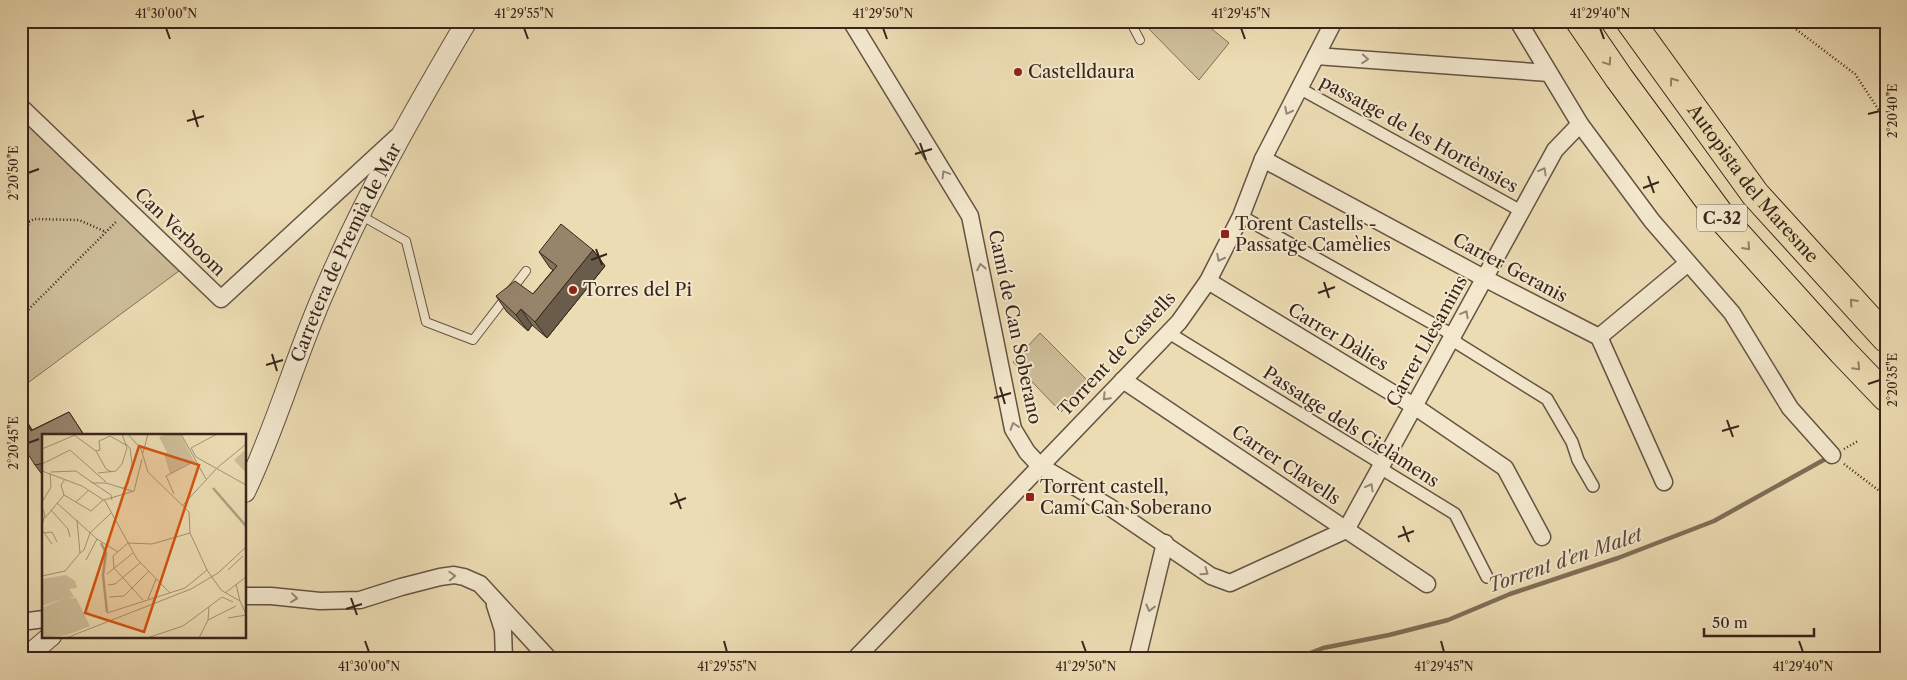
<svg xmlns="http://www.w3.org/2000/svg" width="1907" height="680" viewBox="0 0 1907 680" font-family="'Libre Caslon Text',serif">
  <rect width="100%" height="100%" fill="#ecdcb3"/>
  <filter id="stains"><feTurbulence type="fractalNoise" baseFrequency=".004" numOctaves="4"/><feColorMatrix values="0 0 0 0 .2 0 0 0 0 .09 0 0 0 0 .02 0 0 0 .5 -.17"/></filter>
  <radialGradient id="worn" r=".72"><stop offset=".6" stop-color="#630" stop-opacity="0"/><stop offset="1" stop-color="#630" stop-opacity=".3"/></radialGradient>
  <!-- green -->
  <g fill="#cdbd99" stroke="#82715a">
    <polygon points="1149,21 1202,21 1229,43 1199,80 1146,26"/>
    <polygon points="21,113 183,268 21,388"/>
    <polygon points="1040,333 1090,383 1061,412 1013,362"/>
  </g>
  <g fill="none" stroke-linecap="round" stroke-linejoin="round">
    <!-- stream -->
    <polyline stroke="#7f6e58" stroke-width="4.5" points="1295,659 1323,648 1389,635 1448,620 1510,594 1618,558 1714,521 1829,457"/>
    <defs>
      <g id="service">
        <polyline points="1130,21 1140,40"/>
        <polyline points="360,215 406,241 426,322 473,340 526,271"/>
      </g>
      <g id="pedestrian">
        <polyline points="1299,88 1521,211"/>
        <polyline points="1241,216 1453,335 1457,343 1547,399 1572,442 1578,460 1593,486"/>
        <polyline points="1169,333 1382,464 1385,471 1455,514 1487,577"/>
      </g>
      <g id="minor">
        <polyline points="851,21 970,216 1013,429 1027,452 1040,466 1111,508 1211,576 1230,583 1346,530"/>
        <polyline points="1518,21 1580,124 1652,221 1732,313 1790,408 1832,455"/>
        <polyline points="1316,56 1549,73"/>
        <polyline points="21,107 221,299 397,137"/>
        <polyline points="1263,159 1484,278 1599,337 1664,482"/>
        <polyline points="1208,281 1414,406 1505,468 1542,537"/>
        <polyline points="1599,337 1688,263"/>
        <polyline points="1123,380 1427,584"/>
        <polyline points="1346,530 1555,150 1580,124"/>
        <polyline points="245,596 271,596 320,601 360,600 401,587 440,577 454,575 464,577 480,584 549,659"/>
        <polyline points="495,605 503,630 504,659"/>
        <polyline points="21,622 44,619"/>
        <polyline points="855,659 1179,322 1208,281 1241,216 1263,159 1334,21"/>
        <polyline points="1137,659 1165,543"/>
      </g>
      <g id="tertiary">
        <path id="s1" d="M245 492C276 427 295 358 324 292 364 198 415 109 467 21"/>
        <polyline points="24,659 51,636"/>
      </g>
      <g id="motorway">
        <polyline points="1580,21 1619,78 1723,219 1842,351 1886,397"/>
        <path id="s2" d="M1630 21 1755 194 1886 338"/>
      </g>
    </defs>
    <!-- service casing -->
    <use href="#service" stroke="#655342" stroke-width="10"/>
    <!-- pedestrian casing -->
    <use href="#pedestrian" stroke="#655342" stroke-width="14"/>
    <!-- minor casing -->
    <use href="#minor" stroke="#655342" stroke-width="19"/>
    <!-- tertiary casing -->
    <use href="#tertiary" stroke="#655342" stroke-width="22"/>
    <!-- motorway casing -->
    <use href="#motorway" stroke="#38251c" stroke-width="30"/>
    <!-- path -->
    <g stroke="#38251c" stroke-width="2.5" stroke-dasharray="1 2.5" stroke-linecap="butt">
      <polyline points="1785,21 1855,74 1886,121"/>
      <polyline points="21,205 29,222 21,252"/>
      <polyline points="29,222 34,219 79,220 106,232"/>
      <polyline points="21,317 117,221"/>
      <polyline points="1844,449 1858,441"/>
      <polyline points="1844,464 1886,496"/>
    </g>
    <!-- service -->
    <use href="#service" stroke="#f3e8ce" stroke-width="8"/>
    <!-- pedestrian -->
    <use href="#pedestrian" stroke="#f3e8ce" stroke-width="11"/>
    <!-- minor -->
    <use href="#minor" stroke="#f3e8ce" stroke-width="16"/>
    <!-- tertiary -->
    <use href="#tertiary" stroke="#f3e8ce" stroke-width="20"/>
    <!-- motorway -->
    <use href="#motorway" stroke="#ecdcb3" stroke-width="28"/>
  </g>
  <!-- wall -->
  <g fill="#81725c" stroke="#38251c">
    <polygon points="1393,21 1411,21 1399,29"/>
    <polygon points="593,250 605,266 547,338 532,325 528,331 507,312 496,296 533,294 553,270 550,268 539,252"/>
    <polygon points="69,412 84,435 44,435 44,477 35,465 32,430"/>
  </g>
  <!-- shaded-wall -->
  <g fill="#695c4b" stroke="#38251c">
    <polygon points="593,250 605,266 547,338 535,322"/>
    <polygon points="521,309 532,325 528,331 516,315"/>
    <polygon points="21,412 43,447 31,431 21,414"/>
  </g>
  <!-- building -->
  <g fill="#96846b" stroke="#38251c">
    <polygon points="561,224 593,250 535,322 521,309 516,315 496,296 515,281 533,294 557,266 539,252"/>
    <polygon points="69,412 84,435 44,435 44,463 35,465 21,443 21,414 31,431"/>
  </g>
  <!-- one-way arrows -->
  <defs><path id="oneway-chevron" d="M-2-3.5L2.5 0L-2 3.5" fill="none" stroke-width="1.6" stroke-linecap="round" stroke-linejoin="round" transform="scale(1.25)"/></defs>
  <g stroke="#968675">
    <use href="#oneway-chevron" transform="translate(1365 59) rotate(4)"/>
    <use href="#oneway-chevron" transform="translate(1288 111) rotate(117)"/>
    <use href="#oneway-chevron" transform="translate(1543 171) rotate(-61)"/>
    <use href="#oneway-chevron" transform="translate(945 174) rotate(-121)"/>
    <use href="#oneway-chevron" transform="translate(1220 258) rotate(117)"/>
    <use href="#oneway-chevron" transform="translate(981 267) rotate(-101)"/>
    <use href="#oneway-chevron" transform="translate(1465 314) rotate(-61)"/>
    <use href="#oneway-chevron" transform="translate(1106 397) rotate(134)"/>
    <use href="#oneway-chevron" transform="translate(1014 426) rotate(-108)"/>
    <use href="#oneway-chevron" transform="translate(1370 487) rotate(-61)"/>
    <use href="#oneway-chevron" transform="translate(1205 572) rotate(35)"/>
    <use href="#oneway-chevron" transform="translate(452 576) rotate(-2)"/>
    <use href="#oneway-chevron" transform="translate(294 598) rotate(6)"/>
    <use href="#oneway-chevron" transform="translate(1150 608) rotate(104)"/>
  </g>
  <g stroke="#928068">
    <use href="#oneway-chevron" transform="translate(1608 62) rotate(56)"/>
    <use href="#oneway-chevron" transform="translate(1673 81) rotate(-126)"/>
    <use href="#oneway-chevron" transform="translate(1747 247) rotate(48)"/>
    <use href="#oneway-chevron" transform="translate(1853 302) rotate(-132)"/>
    <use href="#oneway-chevron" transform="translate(1857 367) rotate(46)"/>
  </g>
  <!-- ticks -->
  <path fill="none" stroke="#38251c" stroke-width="2" d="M166 28 170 39M524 28 528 39M883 28 887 39M1241 28 1245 39M1600 28 1604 39M193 110 198 127M1868 114 1880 111M187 121 204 116M920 143 926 160M915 154 932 149M28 173 39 169M1648 176 1654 193M1643 188 1659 182M596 249 602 265M591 260 607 254M1324 282 1329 298M1318 293 1335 287M272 354 277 371M266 365 283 360M1868 384 1880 380M1000 387 1005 404M994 398 1011 393M1727 420 1733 437M1722 431 1739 426M28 443 39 439M675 493 681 509M670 504 686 498M1403 526 1409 542M1398 537 1414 531M351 598 357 615M346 609 362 604M365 641 369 652M724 641 727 652M1082 641 1086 652M1441 641 1444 652M1799 641 1803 652"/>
  <!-- markers -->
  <g fill="#8f2418" stroke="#f3e8ce" stroke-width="2">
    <circle cx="1018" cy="72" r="5"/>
    <rect x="1220" y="229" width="10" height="10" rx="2.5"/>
    <circle cx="573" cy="290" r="5"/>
    <rect x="1025" y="492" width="10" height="10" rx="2.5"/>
  </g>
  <g text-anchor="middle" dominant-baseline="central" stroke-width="4" stroke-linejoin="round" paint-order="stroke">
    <!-- shield labels -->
    <rect fill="#f3e8ce" stroke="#706051" stroke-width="1" x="1697" y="204.5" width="50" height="27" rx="4"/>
    <g font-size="16" font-weight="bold" fill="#38251c">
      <text x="1722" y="218">C-32</text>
    </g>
    <!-- poi labels -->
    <g font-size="18" fill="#38251c" stroke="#f3e8ce" text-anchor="start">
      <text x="1028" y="72">Castelldaura</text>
      <text x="1235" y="224">Torent Castells -<tspan x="1235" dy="21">Passatge Camèlies</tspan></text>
      <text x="583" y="290">Torres del Pi</text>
      <text x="1040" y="487">Torrent castell,<tspan x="1040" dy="21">Camí Can Soberano</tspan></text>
    </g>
    <!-- street labels -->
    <g font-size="18" fill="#38251c" stroke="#f3e8ce">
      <text transform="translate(1419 134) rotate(29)">passatge de les Hortènsies</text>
      <text stroke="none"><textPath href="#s2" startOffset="204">Autopista del Maresme</textPath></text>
      <text transform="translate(180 232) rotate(44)">Can Verboom</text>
      <text stroke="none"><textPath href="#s1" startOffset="260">Carretera de Premià de Mar</textPath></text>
      <text transform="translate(1510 268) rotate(28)">Carrer Geranis</text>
      <text transform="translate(1015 327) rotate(78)">Camí de Can Soberano</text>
      <text transform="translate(1338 337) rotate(31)">Carrer Dàlies</text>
      <text transform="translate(1427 341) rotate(-61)">Carrer Llesamins</text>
      <text transform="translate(1117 354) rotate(-47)">Torrent de Castells</text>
      <text transform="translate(1351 427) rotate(33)">Passatge dels Ciclàmens</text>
      <text transform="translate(1286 465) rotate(34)">Carrer Clavells</text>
    </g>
    <!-- water labels -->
    <g font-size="19" font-style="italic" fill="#5c493a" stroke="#f3e8ce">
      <text transform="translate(1565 560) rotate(-19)">Torrent d'en Malet</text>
    </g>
  </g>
  <!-- overview -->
  <g transform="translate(42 434)">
    <rect width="204" height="204" fill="#ecdcb3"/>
    <path d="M123 0 139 1 152 27 128 40 122 20 125 18 117 3ZM202 17 204 20V39L192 26ZM24 141 33 147 35 154 27 155 32 163 24 164H34L48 192 25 201 0 204V174L23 164 0 172V145Z" fill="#cdbd99"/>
    <path fill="none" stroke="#af9e80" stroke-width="2.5" d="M171 54 204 92M59 109 64 119 61 141 65 178"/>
    <path fill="none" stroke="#a49377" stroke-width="1" d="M86 0 99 15 106 38 147 78 148 99 165 136 179 156 198 167 204 180M139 0 164 45M32 1 54 17 58 16 57 7 68 2 84 11M149 14 154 23 204 51M149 14 175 0M0 15 33 1M54 17 64 35 70 38M101 19 106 0M0 30 28 16 64 48M0 37 40 52 63 67 95 125 128 159M9 38 34 37 51 49H64L90 57M56 39 74 37 80 30 85 14 80 0M48 47 69 61 70 66M80 55 86 50 90 30 88 14 84 10M132 60 124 42 153 27M22 61 49 77 61 66M22 61 19 51 23 45M62 66 92 57 100 25M0 68 9 53 8 39M34 68 47 56M15 69 55 105 76 118M141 71 175 34 204 10M0 73 3 81 0 91M9 76 26 95 28 103M3 84 22 61M35 86 38 119 42 116 48 99M0 96 10 110M2 99 10 98 15 108M48 99 69 79M44 126 55 105M72 134 71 122 86 109 110 110 148 99M72 134 101 166M186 136 201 122M65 140 91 119M0 142 23 137 38 119M194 150 198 167M66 151 73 150 98 129M183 159 204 143M67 163 82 162 107 137M106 165 114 145M65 179 143 154 165 136M186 184 204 181M166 186 194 172M24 204 149 155 176 139 204 113M105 204 141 192 180 163 191 168M157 204 166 186 167 173"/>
    <path fill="#d6540e" fill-opacity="0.15" stroke="#d6540e" stroke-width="2.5" d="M97 12 157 31 102 198 43 179Z"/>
    <rect width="204" height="204" fill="none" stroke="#38251c" stroke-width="2.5"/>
  </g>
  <!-- margin -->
  <rect width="1907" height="680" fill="none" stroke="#ecdcb3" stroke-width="55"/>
  <!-- scale -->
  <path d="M1704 628v8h110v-8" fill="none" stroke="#38251c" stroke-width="2.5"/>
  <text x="1712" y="628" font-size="15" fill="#38251c" stroke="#f3e8ce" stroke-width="4" paint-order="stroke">50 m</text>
  <rect x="28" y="28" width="1852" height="624" fill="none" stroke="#38251c" stroke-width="2"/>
  <g font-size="12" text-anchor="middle" fill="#38251c">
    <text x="166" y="18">41°30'00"N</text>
    <text x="524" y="18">41°29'55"N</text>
    <text x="883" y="18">41°29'50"N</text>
    <text x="1241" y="18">41°29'45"N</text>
    <text x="1600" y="18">41°29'40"N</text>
    <text transform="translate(1893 111) rotate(-90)" y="4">2°20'40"E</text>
    <text transform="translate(14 173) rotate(-90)" y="4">2°20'50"E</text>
    <text transform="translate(1893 380) rotate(-90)" y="4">2°20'35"E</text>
    <text transform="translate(14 443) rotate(-90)" y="4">2°20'45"E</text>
    <text x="369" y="671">41°30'00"N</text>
    <text x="727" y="671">41°29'55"N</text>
    <text x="1086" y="671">41°29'50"N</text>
    <text x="1444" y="671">41°29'45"N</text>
    <text x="1803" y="671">41°29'40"N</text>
  </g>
  <rect width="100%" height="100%" filter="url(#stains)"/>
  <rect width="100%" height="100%" fill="url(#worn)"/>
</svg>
